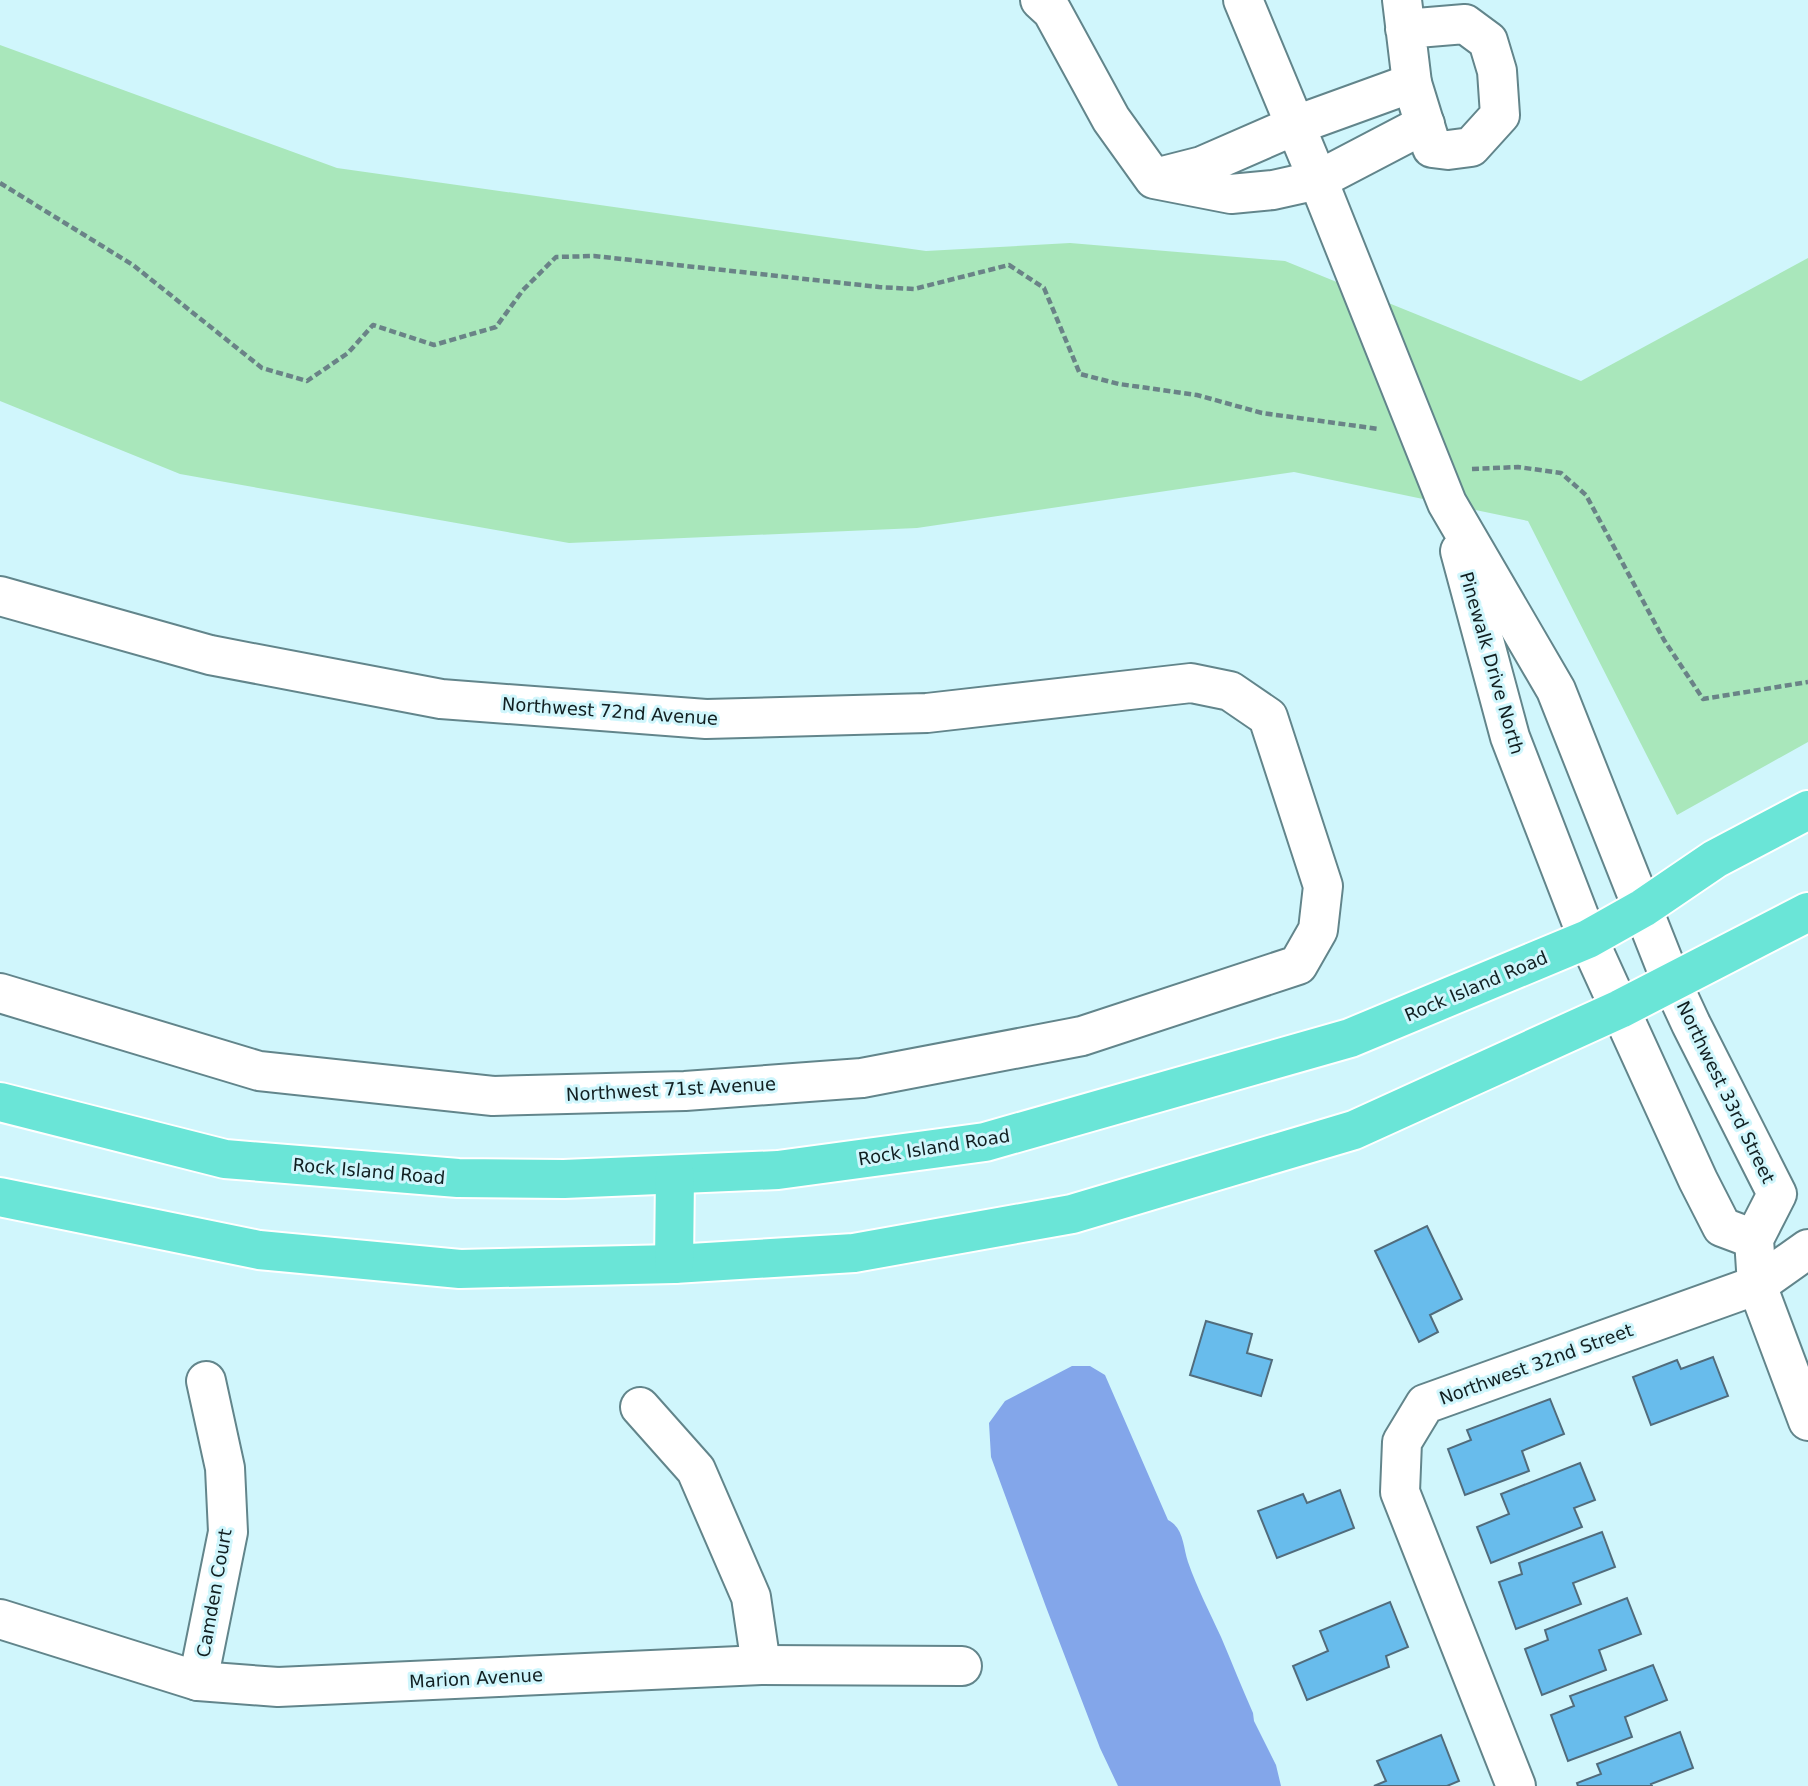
<svg xmlns="http://www.w3.org/2000/svg" width="1808" height="1786" viewBox="0 0 1808 1786" font-family="'DejaVu Sans',sans-serif">
  <rect width="100%" height="100%" fill="#d0f6fc"/>
  <!-- green -->
  <polygon fill="#a9e7bb" points="0,45 337,168 926,251 1070,243 1285,261 1581,381 1808,258 1808,742 1677,815 1528,521 1294,472 917,528 569,543 180,474 0,401"/>
  <!-- water -->
  <path fill="#83a6ea" d="M1072 1366H1090L1105 1375 1168 1520C1184 1528 1183 1547 1188 1562 1197 1588 1210 1613 1221 1637 1232 1663 1242 1688 1253 1713L1254 1721 1276 1765 1281 1786H1118L1100 1748 1046 1607 991 1457 989 1423 1005 1401Z"/>
  <!-- building -->
  <g fill="#68bcec" stroke="#516c7c" stroke-width="2">
    <polygon points="1427,1226 1462,1299 1430,1315 1438,1332 1419,1342 1375,1251"/>
    <polygon points="1206,1321 1252,1334 1247,1353 1272,1360 1261,1396 1190,1375"/>
    <polygon points="1713,1357 1728,1396 1651,1425 1633,1377 1677,1360 1681,1369"/>
    <polygon points="1550,1399 1564,1434 1522,1451 1529,1471 1465,1495 1448,1449 1471,1440 1467,1430"/>
    <polygon points="1580,1463 1595,1500 1574,1508 1582,1527 1491,1563 1477,1527 1509,1514 1501,1494"/>
    <polygon points="1340,1490 1354,1528 1277,1558 1258,1511 1303,1494 1307,1503"/>
    <polygon points="1602,1532 1615,1567 1573,1583 1581,1604 1516,1629 1499,1582 1522,1574 1519,1563"/>
    <polygon points="1627,1598 1641,1634 1599,1650 1606,1670 1542,1695 1525,1649 1548,1640 1545,1630"/>
    <polygon points="1390,1602 1408,1647 1386,1656 1389,1667 1307,1700 1293,1666 1328,1651 1320,1631"/>
    <polygon points="1653,1665 1667,1700 1625,1717 1632,1737 1568,1761 1551,1715 1574,1706 1570,1696"/>
    <polygon points="1680,1732 1693,1768 1651,1784 1652,1786 1578,1786 1577,1783 1601,1774 1597,1764"/>
    <polygon points="1441,1735 1459,1781 1447,1786 1374,1786 1386,1781 1377,1761"/>
  </g>
  <g fill="none" stroke-linecap="round" stroke-linejoin="round">
    <defs>
      <g id="minor">
        <polyline points="1040,0 1052,11 1111,119 1154,179 1231,194 1273,190 1318,180 1425,124"/>
        <polyline points="1243,0 1318,180 1447,503 1556,690 1672,983 1691,1024 1777,1194 1754,1239 1757,1285 1808,1421"/>
        <polyline points="1402,0 1412,83 1432,148 1448,150 1471,147 1500,115 1497,71 1488,41 1465,24 1405,29"/>
        <polyline points="1159,177 1202,166 1296,125 1412,83"/>
        <polyline points="1460,551 1510,737 1588,939 1698,1180 1722,1227 1754,1239"/>
        <polyline points="0,596 210,655 441,699 706,719 927,713 1191,683 1230,691 1268,717 1323,886 1318,930 1298,965 1082,1036 862,1078 685,1091 493,1096 259,1071 0,993"/>
        <polyline points="640,1407 696,1470 751,1597 761,1665"/>
        <polyline points="0,1619 198,1681 278,1687 761,1665 962,1666"/>
        <polyline points="198,1681 228,1532 225,1468 206,1381"/>
        <polyline points="1516,1786 1400,1492 1402,1442 1425,1404 1757,1285 1808,1249"/>
      </g>
      <g id="major">
        <polyline points="0,1102 225,1159 458,1178 564,1179 778,1170 985,1142 1350,1038 1588,939 1643,908 1715,859 1808,810"/>
        <polyline points="0,1197 259,1250 460,1269 674,1264 854,1253 1072,1214 1354,1130 1620,1009 1808,912"/>
        <polyline points="674,1264 675,1175"/>
      </g>
    </defs>
    <!-- minor casing -->
    <use href="#minor" stroke="#62858b" stroke-width="42"/>
    <!-- major casing -->
    <use href="#major" stroke="#fff" stroke-width="42"/>
    <!-- path -->
    <g stroke="#6a8387" stroke-width="4.5" stroke-dasharray="7 3.5" stroke-linecap="butt">
      <polyline points="0,183 133,265 262,368 307,381 348,353 373,325 434,345 496,327 523,290 556,257 594,256 879,287 914,289 1009,265 1044,288 1080,374 1119,384 1197,395 1262,413 1379,429"/>
      <polyline points="1472,469 1518,467 1561,473 1586,495 1664,640 1703,699 1808,682"/>
    </g>
    <!-- minor -->
    <use href="#minor" stroke="#fff" stroke-width="38"/>
    <!-- major -->
    <use href="#major" stroke="#6ae5d7" stroke-width="38"/>
  </g>
  <g text-anchor="middle" dominant-baseline="central" stroke-width="6" stroke-linejoin="round" paint-order="stroke">
    <!-- street labels -->
    <g font-size="18" fill="#111f21" stroke="#d0f6fc">
      <text transform="translate(1492 663) rotate(74)">Pinewalk Drive North</text>
      <text transform="translate(610 711) rotate(4)">Northwest 72nd Avenue</text>
      <text transform="translate(1476 986) rotate(-23)">Rock Island Road</text>
      <text transform="translate(671 1089) rotate(-3)">Northwest 71st Avenue</text>
      <text transform="translate(1726 1092) rotate(64)">Northwest 33rd Street</text>
      <text transform="translate(934 1147) rotate(-9)">Rock Island Road</text>
      <text transform="translate(369 1171) rotate(5)">Rock Island Road</text>
      <text transform="translate(1536 1364) rotate(-20)">Northwest 32nd Street</text>
      <text transform="translate(214 1593) rotate(-80)">Camden Court</text>
      <text transform="translate(476 1678) rotate(-3)">Marion Avenue</text>
    </g>
  </g>
</svg>
